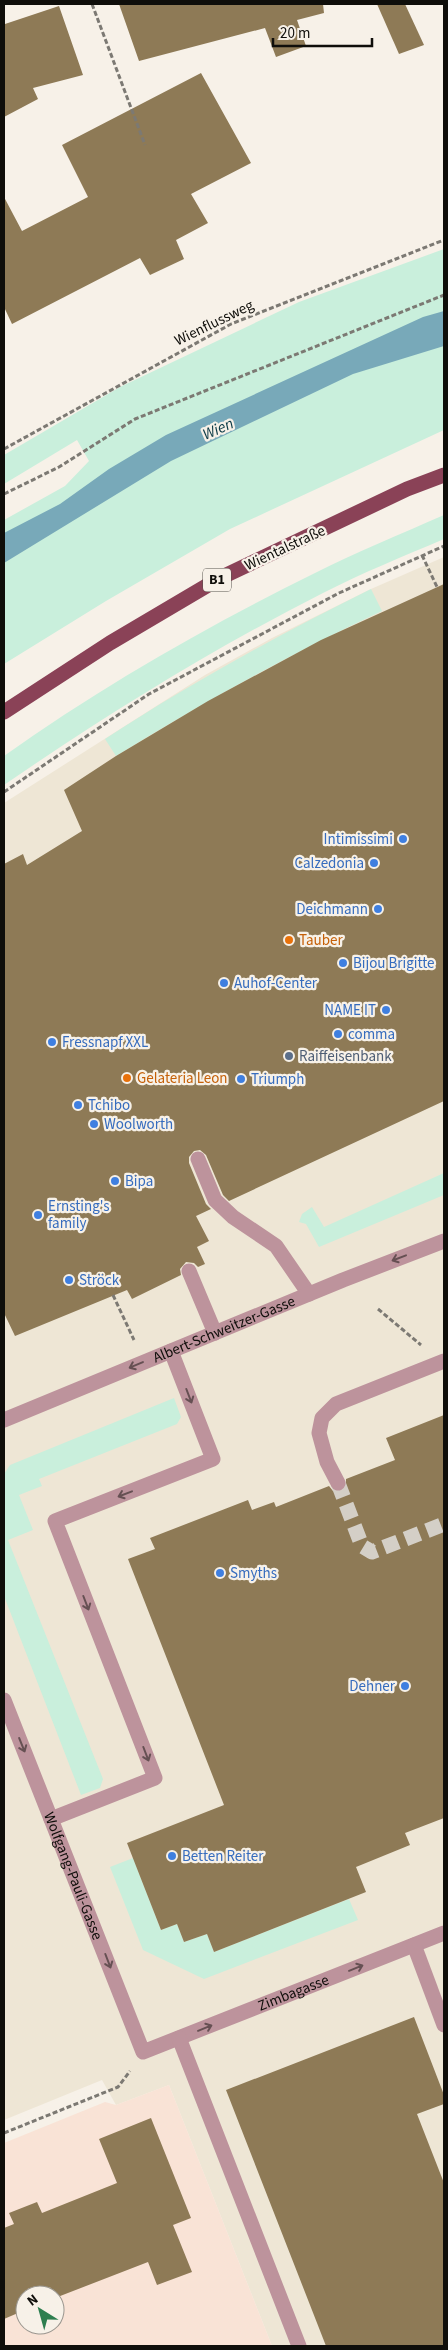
<svg xmlns="http://www.w3.org/2000/svg" width="448" height="2350" viewBox="0 0 448 2350" font-family="'Source Sans 3',sans-serif">
  <rect width="100%" height="100%" fill="#f7f1e8"/>
  <!-- built -->
  <polygon fill="#eee6d5" points="444,557 444,2346 272,2346 169,2085 116,2105 102,2080 4,2120 4,803 205,675 272,638 371,589"/>
  <!-- education -->
  <path fill="#f9e3d6" fill-rule="evenodd" d="M169 2085 272 2346H4V2143L105 2102 116 2105ZM25 2295H55V2325H25Z"/>
  <!-- green -->
  <g fill="#c9efdc">
    <polygon points="444,249 444,430 230,529 106,601 4,664 4,520 65,486 89,461 77,440 4,484 4,455 120,387 299,302"/>
    <path d="M444 515V539C404 556 362 573 323 593 212 649 106 715 4 785V756C101 687 206 627 313 574 356 552 401 534 444 515Z"/>
    <path d="M371 589 382 611C290 654 202 703 116 756L105 739C191 683 278 635 371 589Z"/>
    <polygon points="444,1173 444,1195 319,1247 306,1224 299,1222 302,1214 312,1207 324,1227"/>
    <polygon points="174,1398 181,1417 177,1424 39,1479 42,1486 19,1495 33,1530 8,1540 103,1779 100,1788 81,1795 4,1596 4,1474 10,1465"/>
    <polygon points="133,1858 161,1930 177,1924 184,1942 207,1934 214,1952 349,1899 358,1920 204,1979 143,1950 110,1867"/>
  </g>
  <!-- water -->
  <polygon fill="#78a9b9" points="444,311 444,346 353,374 171,461 4,563 4,533 60,504 109,469 166,435 423,317"/>
  <!-- building -->
  <g fill="#8e7a56">
    <polygon points="119,4 323,4 324,13 297,20 306,46 276,57 265,28 139,61"/>
    <polygon points="377,4 405,4 424,45 399,54"/>
    <polygon points="59,6 83,75 33,88 38,99 4,117 4,22 5,24"/>
    <polygon points="201,73 251,163 191,194 208,223 176,240 184,259 150,275 140,258 12,324 4,307 4,197 22,231 88,197 62,145"/>
    <polygon points="444,584 444,1101 229,1201 223,1195 206,1155 200,1150 194,1151 189,1157 189,1163 206,1204 211,1209 196,1216 209,1241 197,1247 205,1264 198,1267 194,1263 186,1262 180,1269 181,1275 132,1299 127,1290 15,1336 4,1313 4,864 23,854 27,865 82,831 64,790 116,756 208,701 321,640"/>
    <polygon points="444,1415 444,1818 405,1833 410,1845 356,1867 366,1892 214,1952 207,1934 184,1942 177,1924 161,1930 127,1843 224,1805 128,1559 155,1549 150,1538 248,1500 252,1510 274,1502 276,1507 329,1486 333,1491 342,1491 346,1488 346,1479 395,1460 386,1438"/>
    <polygon points="414,2017 444,2095 444,2104 417,2114 444,2183 444,2346 326,2346 226,2090"/>
    <polygon points="151,2118 191,2218 173,2225 192,2272 157,2285 148,2262 55,2298 55,2295 25,2295 25,2310 4,2319 4,2228 14,2224 9,2213 37,2202 42,2213 117,2183 99,2139"/>
  </g>
  <g fill="none" stroke-linecap="round" stroke-linejoin="round">
    <!-- minor-tunnel -->
    <polyline stroke="#d4cfc7" stroke-width="15" stroke-dasharray="15 8" stroke-linecap="butt" points="338,1483 362,1546 372,1552 444,1524"/>
    <!-- path -->
    <g stroke="#7c7973" stroke-width="3" stroke-dasharray="5 2.5" stroke-linecap="butt">
      <polyline points="92,4 145,145"/>
      <polyline points="4,449 231,324 444,240"/>
      <polyline points="4,494 59,467 135,419 444,295"/>
      <polyline points="422,555 437,587"/>
      <polyline points="4,792 149,694 339,593 444,546"/>
      <polyline points="113,1295 134,1340"/>
      <polyline points="378,1309 421,1345"/>
      <polyline points="4,2133 118,2087 130,2071"/>
    </g>
    <!-- minor -->
    <g stroke="#bd939c" stroke-width="15">
      <polyline points="198,1159 215,1200 233,1217 276,1246 309,1294"/>
      <polyline points="189,1271 215,1333"/>
      <path id="s1" d="M4 1420 343 1280 444 1241"/>
      <polyline points="338,1483 327,1462 319,1433 322,1418 336,1404 444,1361"/>
      <path id="s2" d="M4 1700 143 2052 444 1933"/>
      <polyline points="51,1819 155,1778 55,1521 213,1459 171,1351"/>
      <polyline points="414,1945 444,2025"/>
      <polyline points="179,2038 299,2346"/>
    </g>
    <!-- major -->
    <polyline stroke="#8a4257" stroke-width="15" points="4,712 110,643 220,578 407,489 444,475"/>
  </g>
  <!-- one-way arrows -->
  <defs><path id="oneway-shaft" d="M-6 0H5M1.5-3L5.5 0L1.5 3" fill="none" stroke-width="1.6" stroke-linecap="round" stroke-linejoin="round" transform="scale(1.25)"/></defs>
  <g stroke="#665053">
    <use href="#oneway-shaft" transform="translate(399 1258) rotate(159)"/>
    <use href="#oneway-shaft" transform="translate(136 1365) rotate(157)"/>
    <use href="#oneway-shaft" transform="translate(189 1396) rotate(69)"/>
    <use href="#oneway-shaft" transform="translate(125 1494) rotate(159)"/>
    <use href="#oneway-shaft" transform="translate(86 1603) rotate(69)"/>
    <use href="#oneway-shaft" transform="translate(22 1745) rotate(68)"/>
    <use href="#oneway-shaft" transform="translate(146 1754) rotate(69)"/>
    <use href="#oneway-shaft" transform="translate(108 1961) rotate(69)"/>
    <use href="#oneway-shaft" transform="translate(356 1968) rotate(-22)"/>
    <use href="#oneway-shaft" transform="translate(205 2028) rotate(-22)"/>
  </g>
  <!-- markers -->
  <g fill="#3f7fe0" stroke="#f7f1e8" stroke-width="2">
    <circle cx="403" cy="839" r="5"/>
    <circle cx="374" cy="863" r="5"/>
    <circle cx="378" cy="909" r="5"/>
    <circle cx="343" cy="963" r="5"/>
    <circle cx="224" cy="983" r="5"/>
    <circle cx="386" cy="1010" r="5"/>
    <circle cx="338" cy="1034" r="5"/>
    <circle cx="52" cy="1042" r="5"/>
    <circle cx="241" cy="1079" r="5"/>
    <circle cx="78" cy="1105" r="5"/>
    <circle cx="94" cy="1124" r="5"/>
    <circle cx="115" cy="1181" r="5"/>
    <circle cx="38" cy="1215" r="5"/>
    <circle cx="69" cy="1280" r="5"/>
    <circle cx="220" cy="1573" r="5"/>
    <circle cx="405" cy="1686" r="5"/>
    <circle cx="172" cy="1856" r="5"/>
  </g>
  <g fill="#e8710a" stroke="#f7f1e8" stroke-width="2">
    <circle cx="289" cy="940" r="5"/>
    <circle cx="127" cy="1078" r="5"/>
  </g>
  <circle fill="#5c6f8a" stroke="#f7f1e8" stroke-width="2" cx="289" cy="1056" r="5"/>
  <g text-anchor="middle" dominant-baseline="central" stroke-width="4.5" stroke-linejoin="round" paint-order="stroke">
    <!-- shield labels -->
    <rect fill="#f7f1e8" stroke="#55524d" stroke-width="1" x="203" y="568.5" width="28" height="23" rx="4"/>
    <g font-size="14" font-weight="bold" fill="#0f0e0a">
      <text x="217" y="580">B1</text>
    </g>
    <!-- street labels -->
    <g font-size="15" fill="#0f0e0a" stroke="#f7f1e8">
      <text transform="translate(214 323) rotate(-26)">Wienflussweg</text>
      <text transform="translate(285 548) rotate(-25)">Wientalstraße</text>
      <text stroke="none"><textPath href="#s1" startOffset="238">Albert-Schweitzer-Gasse</textPath></text>
      <text stroke="none"><textPath href="#s2" startOffset="189">Wolfgang-Pauli-Gasse</textPath></text>
      <text stroke="none"><textPath href="#s2" startOffset="540">Zimbagasse</textPath></text>
    </g>
    <!-- shop labels -->
    <g font-size="15" fill="#366cbe" stroke="#f7f1e8" text-anchor="start">
      <text x="393" y="839" text-anchor="end">Intimissimi</text>
      <text x="364" y="863" text-anchor="end">Calzedonia</text>
      <text x="368" y="909" text-anchor="end">Deichmann</text>
      <text x="353" y="963">Bijou Brigitte</text>
      <text x="234" y="983">Auhof-Center</text>
      <text x="376" y="1010" text-anchor="end">NAME IT</text>
      <text x="348" y="1034">comma</text>
      <text x="62" y="1042">Fressnapf XXL</text>
      <text x="251" y="1079">Triumph</text>
      <text x="88" y="1105">Tchibo</text>
      <text x="104" y="1124">Woolworth</text>
      <text x="125" y="1181">Bipa</text>
      <text x="48" y="1206">Ernsting's<tspan x="48" dy="17">family</tspan></text>
      <text x="79" y="1280">Ströck</text>
      <text x="230" y="1573">Smyths</text>
      <text x="395" y="1686" text-anchor="end">Dehner</text>
      <text x="182" y="1856">Betten Reiter</text>
    </g>
    <!-- food labels -->
    <g font-size="15" fill="#c56008" stroke="#f7f1e8" text-anchor="start">
      <text x="299" y="940">Tauber</text>
      <text x="137" y="1078">Gelateria Leon</text>
    </g>
    <!-- service labels -->
    <g font-size="15" fill="#4e5e75" stroke="#f7f1e8" text-anchor="start">
      <text x="299" y="1056">Raiffeisenbank</text>
    </g>
    <!-- water labels -->
    <g font-size="16" font-style="italic" fill="#0a3945" stroke="#f7f1e8">
      <text transform="translate(218 429) rotate(-24)">Wien</text>
    </g>
  </g>
  <!-- border -->
  <rect width="448" height="2350" fill="none" stroke="#0f0e0a" stroke-width="10"/>
  <!-- north arrow -->
  <g transform="translate(40 2310) rotate(323)"><circle r="24" fill="#f7f1e8" stroke="#9a968f"/>
  <path d="M0-4L9 19L0 12L-9 19Z" fill="#2d7e4f"/>
  <text y="-8" font-size="14" font-weight="bold" text-anchor="middle" fill="#0f0e0a">N</text>
  </g>
  <!-- scale -->
  <path d="M273 38v8h99v-8" fill="none" stroke="#0f0e0a" stroke-width="2.5"/>
  <text x="280" y="38" font-size="15" fill="#0f0e0a" stroke="#f7f1e8" stroke-width="4" paint-order="stroke">20 m</text>
</svg>
